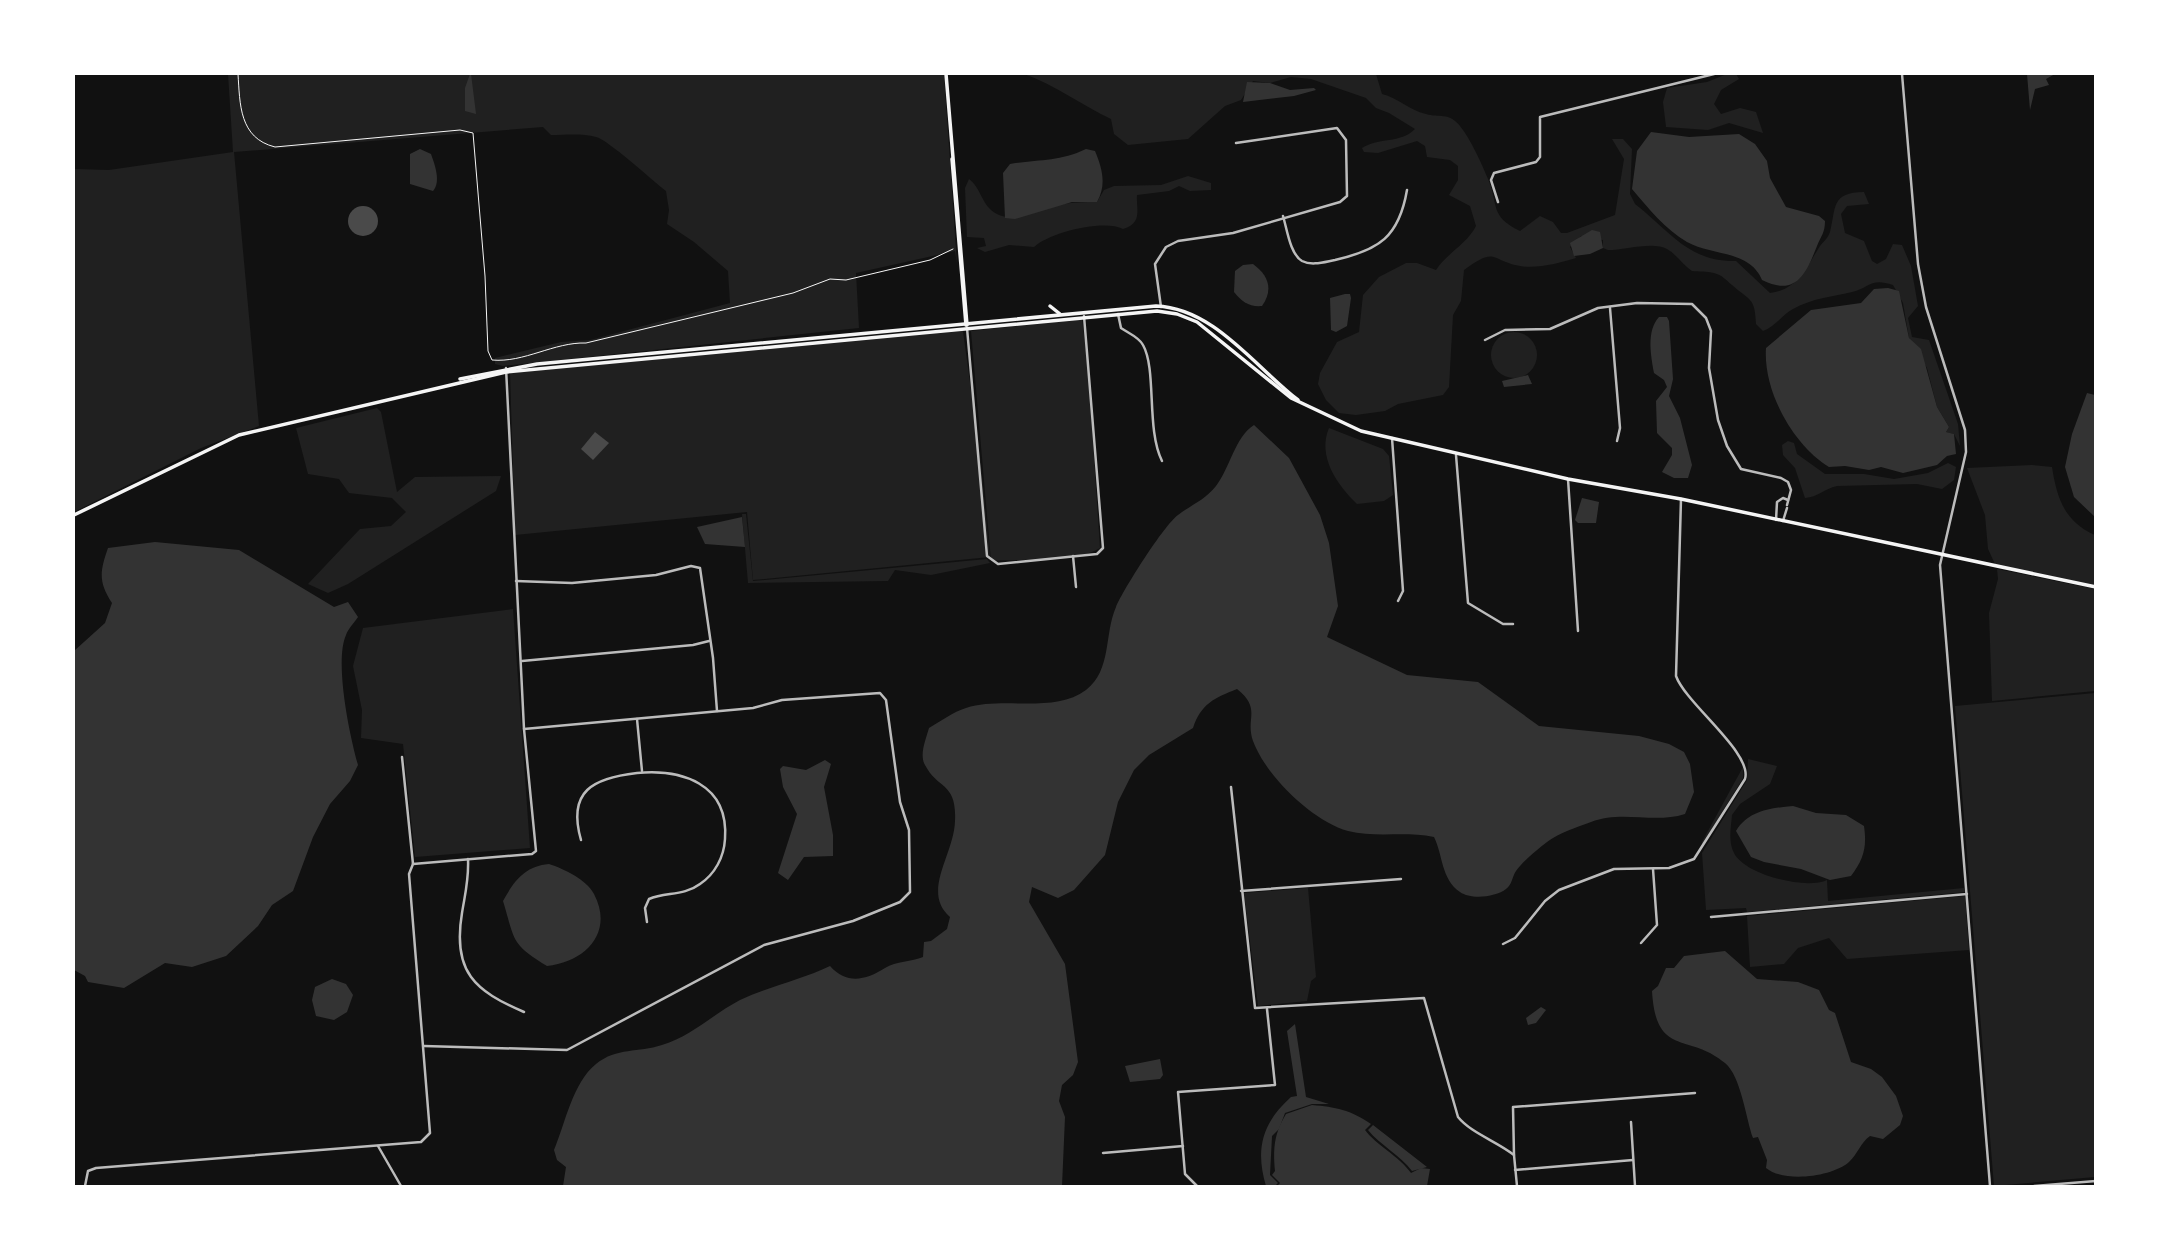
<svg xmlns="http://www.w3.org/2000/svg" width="2169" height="1260" viewBox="0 0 2169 1260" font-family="'PT Serif',serif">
  <rect width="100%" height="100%" fill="#111"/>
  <!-- green -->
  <g fill="#202020">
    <path d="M228 74H944L957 264 955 251 856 273 859 328 503 366 495 364V358L561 342 590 340 730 303 728 271 694 242 667 224 669 210 666 191C653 181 607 139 596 137 582 133 565 135 551 135L543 127 234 152 259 426 201 448 74 512V169L109 170 233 152Z"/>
    <path d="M1024 74H1376L1382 94C1398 98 1409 110 1426 114 1439 118 1449 112 1460 126 1471 140 1481 162 1488 179 1499 205 1489 216 1520 231L1540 216 1553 222 1561 233H1567L1615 215 1624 159 1612 139H1623L1632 149 1630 194 1635 204C1670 231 1688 262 1736 261L1770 293C1798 290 1807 266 1820 246 1824 241 1828 238 1830 232 1836 208 1831 192 1864 192L1869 204 1847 206 1841 214 1845 233 1864 241 1872 261 1877 264 1886 259 1893 244 1902 245 1911 266 1918 306 1908 318 1912 337 1929 340 1958 424 1960 446 1954 434 1946 432 1949 427 1937 407 1927 368 1909 338 1903 303 1893 285C1871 277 1869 288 1852 292 1831 297 1813 298 1793 309 1782 315 1776 326 1763 331L1756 324C1755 297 1750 301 1732 285 1726 280 1722 275 1714 273 1707 271 1699 272 1692 271 1683 265 1676 254 1667 249 1654 241 1624 250 1608 250L1603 248V240L1581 236 1570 247 1576 258C1560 263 1537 269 1520 266 1489 260 1497 246 1464 270L1461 301 1453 315 1449 387 1443 395 1398 404 1385 411 1356 415 1339 413 1326 400 1318 384 1320 373 1337 342 1359 332 1363 295 1379 277 1406 263H1417L1436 270C1447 253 1467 244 1476 226L1470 206 1449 195 1458 180V166L1450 160 1427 157 1425 146 1417 141 1378 153 1364 152 1362 148C1379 137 1400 144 1415 129L1389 113 1376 108 1366 98 1311 79 1291 77 1270 83 1253 81 1241 100 1225 106 1188 139 1128 145 1114 134 1111 119C1081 105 1056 85 1024 74Z"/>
    <polygon points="1727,74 1736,74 1739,79 1721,90 1714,104 1721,114 1740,108 1756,112 1763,133 1729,123 1708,130 1666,127 1663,102 1667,88 1707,82"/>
    <path d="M1188 176 1211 183V190L1190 191 1179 186 1169 191 1137 195C1136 210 1143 223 1123 229 1105 219 1050 232 1034 247L1009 245 985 252 977 248 986 246 984 238 967 237 965 188 969 179C980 187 981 201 991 210 1010 227 1038 209 1059 205 1072 202 1084 202 1097 202L1104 190 1114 186 1161 185Z"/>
    <path d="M1082 319 1088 366 1100 548C1079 562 1018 559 991 561L971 331Z"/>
    <polygon points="963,331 980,456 990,557 753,580 747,512 515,535 510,373"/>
    <circle cx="1514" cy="355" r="23"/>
    <polygon points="377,408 381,412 397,492 415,477 501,476 496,491 348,584 328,593 308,584 360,529 391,526 406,512 392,498 349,493 339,479 308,474 296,428"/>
    <path d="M1329 428 1383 449 1389 456 1393 495 1384 501 1357 504C1337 485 1317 456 1329 428Z"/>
    <path d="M1788 441 1794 443 1797 454 1825 474H1864L1894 479 1928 473 1948 463 1956 467 1954 480 1942 489 1917 484 1837 486C1824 489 1818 497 1805 498L1795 468 1783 455 1782 445Z"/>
    <path d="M2032 465 2052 467C2057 499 2065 522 2095 535V585L1995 564 1988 549 1985 515 1967 468Z"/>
    <polygon points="742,514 746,514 753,581 987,559 990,563 931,575 895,570 888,581 748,583"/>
    <polygon points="1997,569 2095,589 2095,691 1992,701 1989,613 1998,579"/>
    <polygon points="513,609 530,848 415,857 403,744 361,738 362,710 353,666 363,628"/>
    <polygon points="2095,693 2095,1177 1994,1186 1955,706"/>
    <path d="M1748 759 1777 766 1770 784 1740 804 1732 815C1731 827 1728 842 1734 853 1745 875 1806 890 1827 880L1828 901 1964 888 1965 892 1747 912 1746 908 1706 910 1702 853 1747 780Z"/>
    <polygon points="1743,767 1743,778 1702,845 1702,842"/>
    <polygon points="1308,888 1316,977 1311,981 1307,1001 1258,1006 1244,893"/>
    <polygon points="1965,896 1969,950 1847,959 1829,938 1798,948 1784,964 1750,967 1747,916"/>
  </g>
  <!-- water -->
  <g fill="#333">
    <polygon points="470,74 471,74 476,114 465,111 465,88"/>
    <polygon points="2027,74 2055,74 2046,79 2049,85 2035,89 2030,110"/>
    <polygon points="1247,82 1270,83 1290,90 1314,88 1316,90 1294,96 1243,102"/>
    <path d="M1651 132 1689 137 1739 134 1755 144 1767 161 1770 178 1786 207 1819 216 1825 221C1825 233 1821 236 1817 246 1806 274 1796 297 1762 280 1750 250 1712 256 1687 242 1666 230 1648 208 1632 189L1637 151Z"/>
    <path d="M420 149 431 154C435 165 441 182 433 191L410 184V154Z"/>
    <path d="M1086 149 1095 151C1102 168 1107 184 1097 202H1072L1015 219 1005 218 1003 173 1010 164C1039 159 1059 162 1086 149Z"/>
    <polygon points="1592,230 1600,232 1603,248 1590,254 1574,256 1570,243"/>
    <path d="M1253 264C1268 275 1274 289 1262 306 1249 307 1242 302 1234 292L1235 271 1243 265Z"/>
    <path d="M1888 288 1899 291 1909 338 1921 349 1937 407 1949 427 1946 432 1954 434 1956 454 1947 456 1937 465 1903 473 1881 467 1869 470 1845 466 1829 467C1793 445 1763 391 1766 348L1811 310 1861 303 1874 289Z"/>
    <polygon points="1345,294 1350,294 1351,298 1347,326 1336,332 1331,330 1330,298"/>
    <path d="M1659 317H1667L1669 321 1673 379 1669 396 1680 418 1692 465 1688 478H1674L1662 472 1672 455V448L1657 433 1656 401 1667 387 1664 380 1654 373C1651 356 1646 331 1659 317Z"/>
    <polygon points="1528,375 1532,384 1504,387 1502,381"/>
    <polygon points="2087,393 2095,395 2095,517 2074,497 2065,467 2072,434"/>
    <path d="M1254 425 1289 458 1320 515 1329 543 1338 606 1327 637 1407 675 1478 682 1539 726 1639 736 1669 744 1684 752 1690 764 1694 792 1685 814C1654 824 1622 810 1591 822 1577 827 1559 833 1547 842 1538 849 1523 861 1516 871 1512 877 1512 885 1506 889 1496 897 1471 900 1460 892 1441 879 1443 855 1434 837 1406 831 1375 838 1348 831 1312 821 1266 776 1253 741 1245 718 1262 709 1237 689 1214 698 1201 704 1193 728L1149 755 1134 770 1118 802 1105 855 1074 890 1058 898 1032 887 1029 902 1065 964 1078 1062 1073 1075 1062 1085 1059 1101 1065 1117 1062 1186H563L566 1167 557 1160 554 1150C565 1124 573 1082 596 1064 617 1047 638 1053 662 1045 692 1036 713 1014 740 1000 770 986 801 980 830 966 847 985 866 980 885 968 896 961 912 962 923 957L924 942 931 941 947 929 950 917C921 892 954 855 955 821 957 782 938 790 925 765 919 755 926 739 929 728 941 721 953 712 966 708 1003 696 1054 714 1086 690 1112 670 1104 634 1116 607 1123 590 1164 525 1178 515 1191 505 1205 500 1216 486 1230 468 1235 437 1254 425Z"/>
    <polygon points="1582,498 1599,502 1596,523 1578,523 1575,520"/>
    <polygon points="742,517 745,547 705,544 697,527"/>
    <path d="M155 542 239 550 334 607 348 602 358 617C354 623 348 629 346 635 334 662 350 737 358 765L350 781 330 804 313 837 293 891 272 905 258 926 226 956 192 967 165 963 124 988 88 982 85 976 74 970V651L105 623 112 603C98 582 100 571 108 548Z"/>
    <polygon points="825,760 831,764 824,787 833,835 833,856 804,857 788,880 778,873 797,814 783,787 780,769 783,766 806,770"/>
    <path d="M1793 806 1816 813 1846 815 1864 826C1867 847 1864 859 1851 876L1830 880 1801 869 1764 862 1751 857 1736 831C1748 811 1770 808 1793 806Z"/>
    <path d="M549 864C564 869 586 879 594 894 614 932 586 962 547 966 510 944 515 940 503 901 514 881 525 866 549 864Z"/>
    <path d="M1725 951 1757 979 1798 982 1819 990 1829 1010 1835 1013 1851 1062 1871 1069 1882 1077 1896 1096 1903 1116 1900 1125 1883 1139 1870 1136C1860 1143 1858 1154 1849 1162 1832 1177 1784 1183 1766 1168L1767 1160 1758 1137 1753 1138C1746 1119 1741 1076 1725 1063 1688 1032 1656 1058 1652 991L1658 986 1666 968H1674L1684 956Z"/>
    <polygon points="332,979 346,984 353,995 347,1012 334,1020 316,1016 312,1000 315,987"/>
    <polygon points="1541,1007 1546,1010 1536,1023 1528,1025 1526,1018"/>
    <path d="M1295 1024 1306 1097 1329 1104H1312L1285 1113 1279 1129 1272 1136 1270 1175 1278 1183 1275 1186H1266C1255 1149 1262 1123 1291 1097L1297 1096 1287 1031Z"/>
    <polygon points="1160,1059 1163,1075 1160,1079 1130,1082 1125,1066"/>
    <path d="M1312 1105C1335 1107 1351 1110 1371 1124L1365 1130C1376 1145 1399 1156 1411 1173L1421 1168 1430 1169 1427 1186H1277L1280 1183 1272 1175 1275 1171C1273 1148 1274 1134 1286 1114Z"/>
    <path d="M1373 1125 1427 1167 1412 1171C1400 1155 1380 1145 1368 1130Z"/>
  </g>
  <!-- building -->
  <g fill="#4a4a4a">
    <circle cx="363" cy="221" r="15"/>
    <polygon points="595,432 609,443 593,460 581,449"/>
  </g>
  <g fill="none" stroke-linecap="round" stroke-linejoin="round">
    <!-- path -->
    <path stroke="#f5f5f5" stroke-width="1" d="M238 74C240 104 239 138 275 147L460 130 473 133 485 276 488 351 492 360C524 363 554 342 586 343L793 293 830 279 846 280 930 260 953 249"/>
    <!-- minor -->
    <g stroke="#bcbcbc" stroke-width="2.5">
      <polyline points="1498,202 1491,180 1494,173 1536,162 1540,157 1540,117 1714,74"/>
      <path d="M1283 216C1287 229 1290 254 1302 261 1312 266 1324 262 1335 260 1379 250 1399 237 1407 190"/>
      <polyline points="1161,307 1155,264 1166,247 1178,241 1233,233 1340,202 1347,196 1346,140 1337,128 1236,143"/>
      <polyline points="1610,308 1620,428 1617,441"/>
      <path d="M1118 314 1121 328C1128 333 1139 337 1143 345 1157 370 1146 429 1162 461"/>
      <polyline points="967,328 987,556 998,564 1097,554 1103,548 1084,316"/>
      <polyline points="1485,340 1505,330 1550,329 1598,308 1637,303 1692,304 1706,318 1711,331 1709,368 1718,420 1727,446 1741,469 1781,478 1788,482 1791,490 1787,505"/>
      <polyline points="1392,438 1403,591 1398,601"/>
      <polyline points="1456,455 1468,603 1503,624 1513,624"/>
      <polyline points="1568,479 1578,631"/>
      <polyline points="1776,520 1777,502 1783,498 1788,500"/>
      <polyline points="1783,521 1787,508"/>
      <polyline points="1073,556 1076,587"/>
      <polyline points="516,581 572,583 656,575 691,566 700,568 713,658 717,711"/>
      <polyline points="522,661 693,645 709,641"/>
      <polyline points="637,719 642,771"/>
      <polyline points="402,757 413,864"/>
      <path d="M1231 787 1255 1008 1424 998 1458 1117C1471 1133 1496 1141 1514 1155L1517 1186"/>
      <path d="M581 840C567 791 593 778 637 773 681 769 729 783 725 839 724 857 715 874 700 884 684 896 666 892 649 899L645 908 647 922"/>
      <path d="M468 859C469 880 465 894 462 913 452 972 475 991 524 1012"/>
      <polyline points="1241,891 1401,879"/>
      <polyline points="1711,917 1967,894"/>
      <polyline points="1641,943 1657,925 1653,869"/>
      <path d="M1503 944 1515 938 1545 901 1559 890 1614 869 1669 868 1694 859 1745 779C1753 753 1686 704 1676 676L1681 499"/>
      <polyline points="424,1046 567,1050 764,945 853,921 900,902 910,892 909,830 900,802 886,700 880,693 782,700 753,708 524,729"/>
      <polyline points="1631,1122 1635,1186"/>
      <polyline points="378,1146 401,1186"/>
      <polyline points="1103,1153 1183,1146"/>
      <polyline points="1514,1155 1513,1107 1695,1093"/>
      <polyline points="1515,1170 1633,1160"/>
      <polyline points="85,1186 88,1171 96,1168 421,1142 430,1133 409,874 413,864 532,854 536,851 524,729 506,368"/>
      <polyline points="1197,1186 1185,1174 1178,1092 1275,1085 1267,1009"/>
    </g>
    <!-- tertiary -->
    <g stroke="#bcbcbc" stroke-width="2.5">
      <polyline points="1902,74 1918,264 1926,307 1965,430 1966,452 1940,565 1990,1186"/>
      <polyline points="2034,1186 2096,1181"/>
    </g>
    <!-- secondary -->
    <g stroke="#f5f5f5" stroke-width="3.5">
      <polyline points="946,74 967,325"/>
      <polyline points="952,159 966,325"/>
      <polyline points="1050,306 1060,314"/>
      <path d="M460 379 537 364 1156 306C1214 308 1255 367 1298 400"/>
      <polyline points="74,515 239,435 506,372 1157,311 1177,314 1197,322 1291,398 1361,431 1568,479 1681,499 2096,587"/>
    </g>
  </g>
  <!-- border -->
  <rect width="2169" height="1260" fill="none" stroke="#ffffff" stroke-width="150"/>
</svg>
